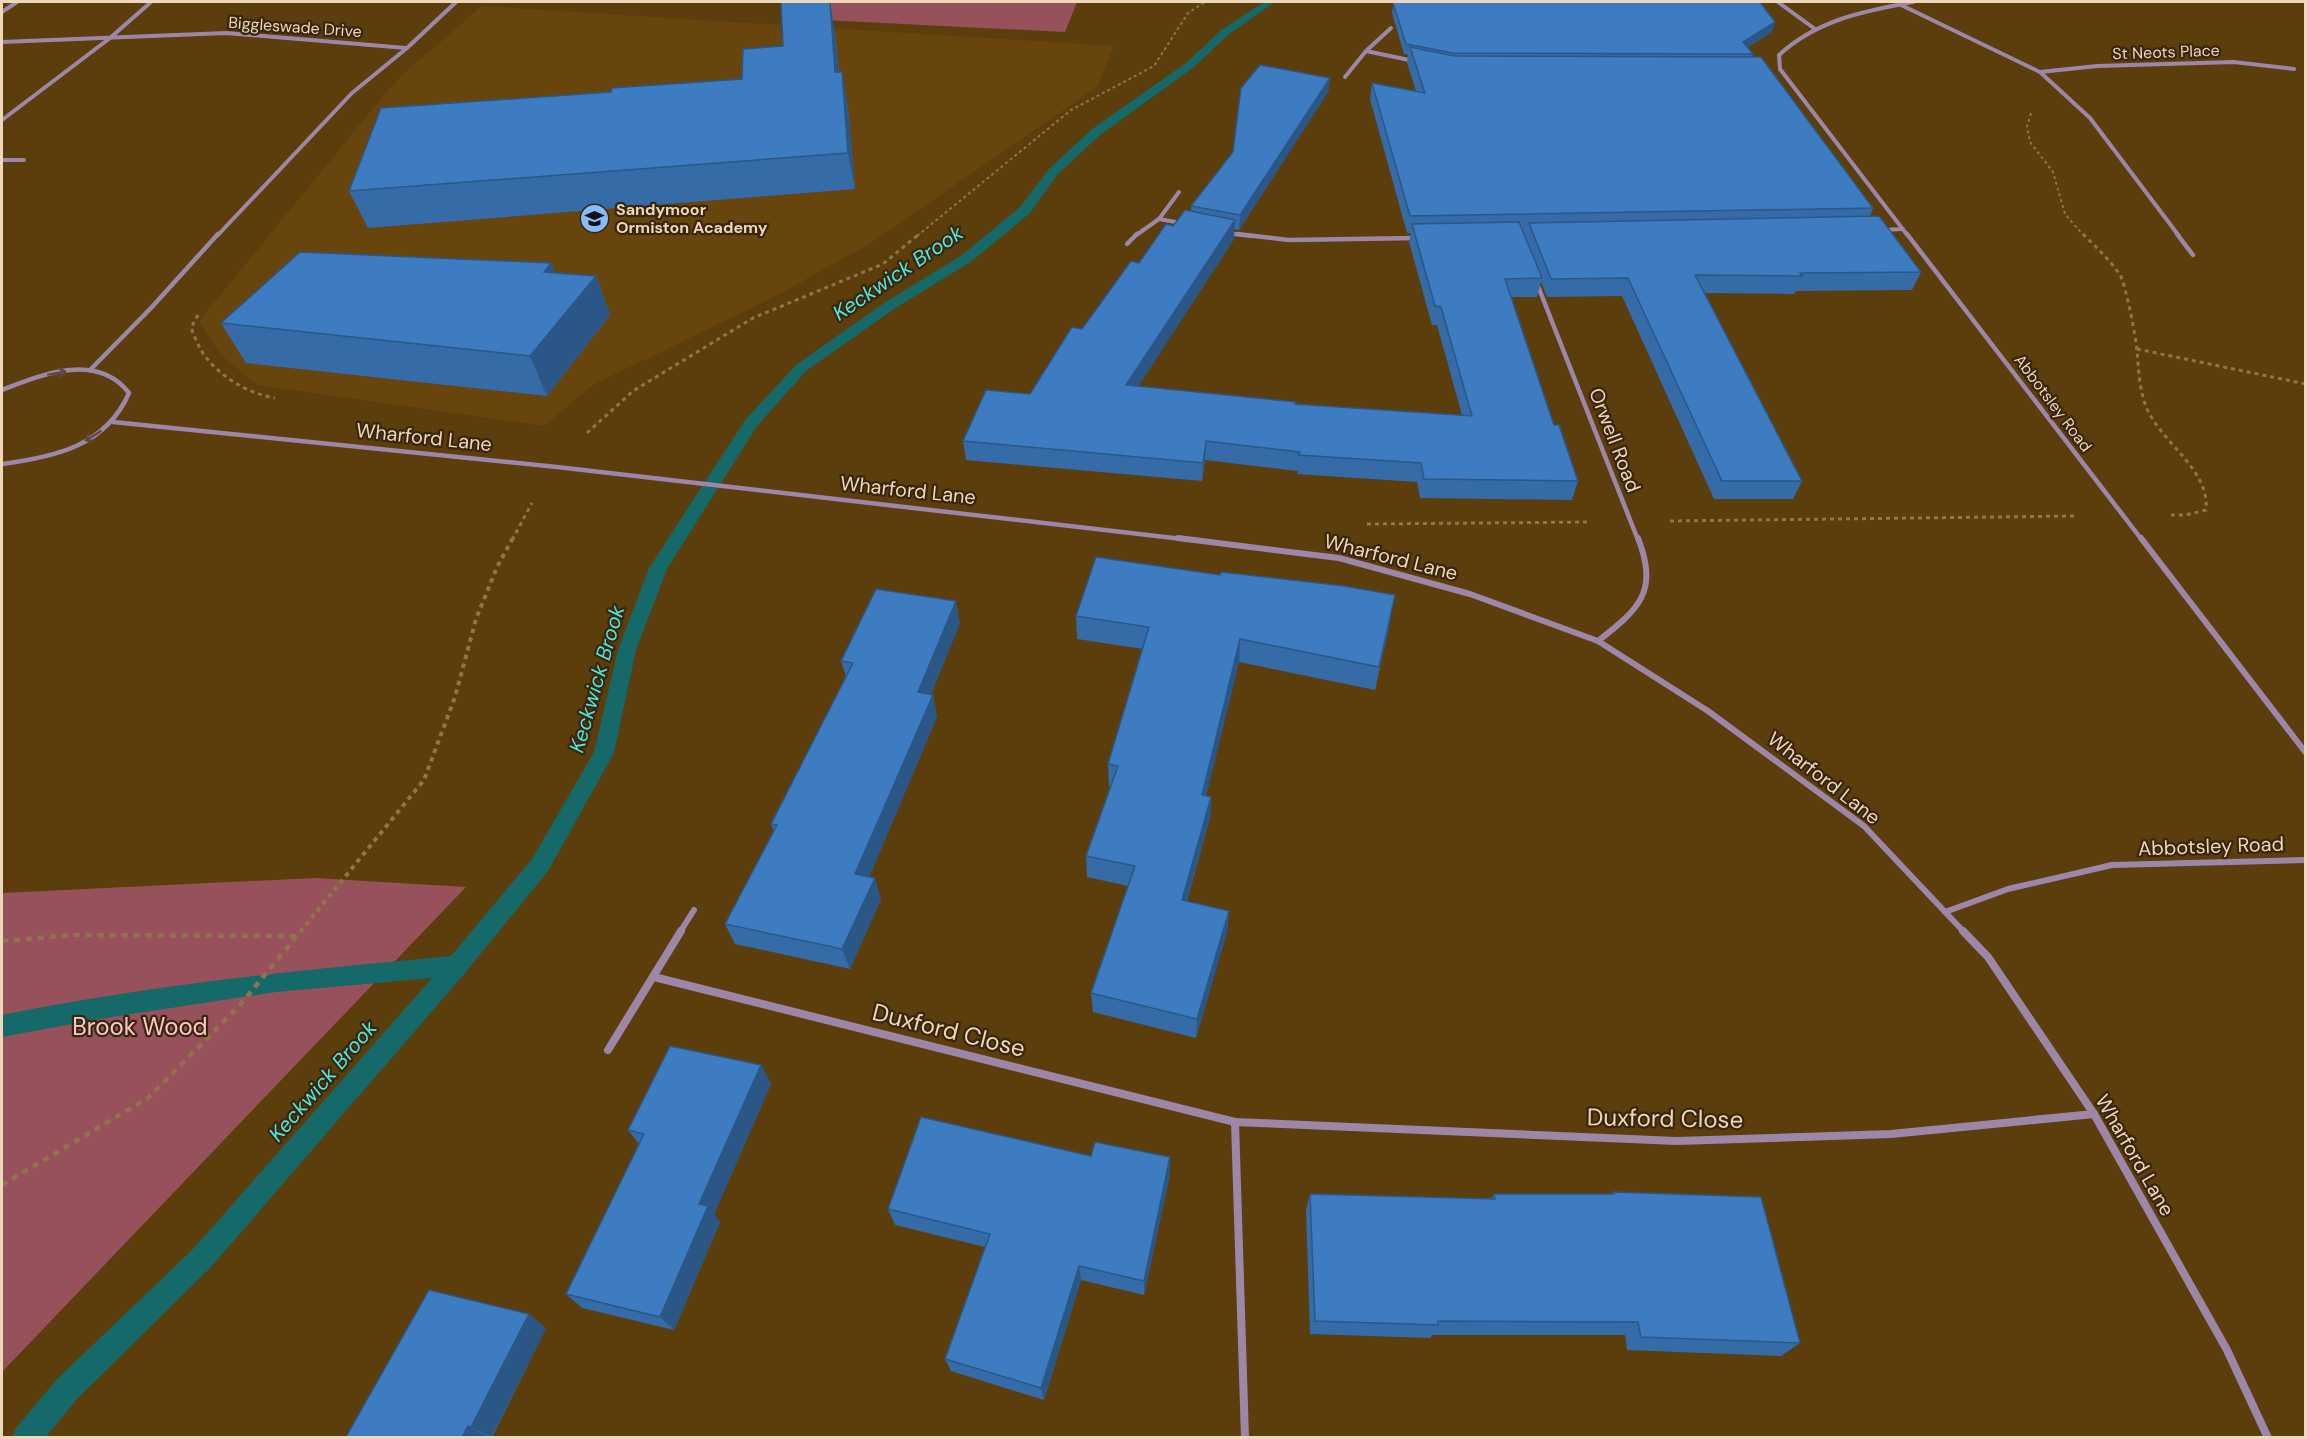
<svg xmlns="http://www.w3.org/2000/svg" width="2307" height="1439" viewBox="0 0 2307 1439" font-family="'DM Sans',sans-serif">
  <rect width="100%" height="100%" fill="#5c3d0c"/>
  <!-- built -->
  <polygon fill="#68450d" points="481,6 1114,46 1097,87 871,243 774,297 593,385 544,426 257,385 220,354 199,321 384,95 405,72 463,23"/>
  <!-- green -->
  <g fill="#96515a">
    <polygon points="795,2 1077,2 1065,32 783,18"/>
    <polygon points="316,878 466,887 2,1372 2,893"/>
  </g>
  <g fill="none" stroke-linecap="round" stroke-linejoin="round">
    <!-- stream -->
    <path fill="#156968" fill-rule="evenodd" d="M1264 2H1275L1228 35 1194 67 1100 135 1057 175 1030 213 972 261 894 309 806 371 757 426 667 569 636 650 614 753 548 871 465 973 211 1267 76 1400 45 1438H12L16 1428 56 1380 193 1249 432 978 276 992 99 1019 2 1037V1015C150 985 300 970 451 956L532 859 594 752 618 650 649 568 745 420 796 365 884 303 962 255 1020 207 1049 169 1092 129 1186 63 1220 31Z"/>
    <!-- path-far3 -->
    <g stroke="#91744b" stroke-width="2" stroke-dasharray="3 3" stroke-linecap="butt">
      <polyline points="2031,113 2027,126 2030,142 2053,172 2065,214 2084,236"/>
      <polyline points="917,236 1071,110 1154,66 1188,13 1205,2"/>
    </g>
    <!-- path-far2 -->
    <g stroke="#91744b" stroke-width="3" stroke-dasharray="4 4" stroke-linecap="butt">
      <path d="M2083 234C2096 247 2110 260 2120 275 2126 285 2136 338 2137 351 2139 372 2139 390 2147 409 2163 444 2210 470 2206 510L2186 515H2171"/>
      <path d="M198 315 191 328C194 335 197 343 201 350 215 374 248 394 275 398"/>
      <polyline points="2137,349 2306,384"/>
      <polyline points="587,433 633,391 753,318 883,264 919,234"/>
      <polyline points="1670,521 2076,516"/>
      <polyline points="1367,524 1590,522"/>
      <polyline points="512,540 532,503"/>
    </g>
    <!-- path-far1 -->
    <polyline stroke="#91744b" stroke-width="4" stroke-dasharray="4.5 4.5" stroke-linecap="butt" points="300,932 424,780 455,697 476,619 497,567 513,538"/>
    <!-- path -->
    <g stroke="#91744b" stroke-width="4.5" stroke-dasharray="6 6" stroke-linecap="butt">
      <polyline points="2,941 73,935 298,936"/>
      <polyline points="2,1185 148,1098 240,1005 301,931"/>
    </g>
    <!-- street-far3 -->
    <g stroke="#9d87a9" stroke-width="4">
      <polyline points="1778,2 1815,29"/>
      <polyline points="1899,4 2040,72 2090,118 2179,236"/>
      <polyline points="2,12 17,2"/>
      <polyline points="1391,28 1366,51 1414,61"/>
      <polyline points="2,42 226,33 406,48"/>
      <polyline points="1780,69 1908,236"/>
      <path d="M1780 69 1779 55C1817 20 1864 11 1913 2"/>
      <polyline points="2040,72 2097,66 2234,62 2294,69"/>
      <polyline points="1345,77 1366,51"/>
      <polyline points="2,120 110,38 151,2"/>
      <polyline points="2,160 24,160"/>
      <polyline points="1159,219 1181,223"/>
      <polyline points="1883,230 1903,229"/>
      <polyline points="1226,233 1251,236"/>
      <polyline points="217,236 352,93 407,48 456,2"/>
      <polyline points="1135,236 1159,219 1179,192"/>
    </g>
    <!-- street-far2 -->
    <g stroke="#9d87a9" stroke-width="4.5">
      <polyline points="1237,234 1289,240 1417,238"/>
      <polyline points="1907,234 2142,540"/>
      <polyline points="2177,234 2193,255"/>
      <polyline points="1127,244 1137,234"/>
      <polyline points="1536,281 1638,540"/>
      <polyline points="90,370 151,308 218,234"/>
      <path d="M2 390C43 374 97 352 129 393 106 446 55 457 2 464"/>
      <polyline points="113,422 557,467 1191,540"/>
    </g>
    <!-- street-far1 -->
    <g stroke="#9d87a9" stroke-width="6">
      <polyline points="1178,538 1339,558 1470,594 1598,641 1708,711 1864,826 1964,932"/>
      <polyline points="2141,538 2306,753"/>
      <path d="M1598 641C1639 609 1659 592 1638 538"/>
      <polyline points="1945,912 2008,889 2112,865 2306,860"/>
      <polyline points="680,932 694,910"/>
    </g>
    <!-- street -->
    <g stroke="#9d87a9" stroke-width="8">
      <polyline points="1963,931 1988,957 2094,1114 2227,1350 2268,1438"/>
      <polyline points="654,977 1235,1122 1677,1141 1891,1134 2094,1114"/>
      <polyline points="608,1050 681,931"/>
      <polyline points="1235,1122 1245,1438"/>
    </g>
  </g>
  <!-- wall -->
  <g fill="#356ba6">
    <polygon points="1394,2 1772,32 1748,47 1753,54 1752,57 1873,208 1870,216 1921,272 1912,290 1796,291 1794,294 1705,293 1802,481 1793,499 1714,499 1622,296 1547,297 1541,282 1537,297 1511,297 1554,425 1578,481 1572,500 1420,498 1417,482 1297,474 1298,471 1205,460 1202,481 966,460 963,441 1030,394 1082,329 1139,263 1173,226 1191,211 1191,206 1330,78 1328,92 1239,230 1234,229 1234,239 1138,386 1296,404 1462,415 1437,325 1432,325 1409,242 1411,233 1407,233 1370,99 1372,83 1416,91 1407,63 1408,55 1404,54 1392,13"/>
    <polygon points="835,33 839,72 848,107 855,189 368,228 349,191 611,92 742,79 783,46"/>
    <polygon points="555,273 596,276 610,315 547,396 246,363 221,323"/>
    <polygon points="1076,616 1391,618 1375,690 1239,662 1206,796 1211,797 1210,818 1187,901 1229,911 1227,932 1196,1038 1093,1012 1091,993 1128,886 1087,877 1086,856 1110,787 1109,786 1108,764 1143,649 1077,639"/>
    <polygon points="960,623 931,694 933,695 937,717 869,877 881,899 850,969 735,944 725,924 774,831 771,824 846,677 841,661"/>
    <polygon points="761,1065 771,1084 714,1214 720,1222 674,1330 582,1308 566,1294 639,1144 628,1130"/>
    <polygon points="1170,1174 1144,1295 1081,1280 1044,1400 951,1371 945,1359 985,1247 895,1225 888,1209"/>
    <polygon points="1613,1192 1800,1343 1781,1356 1627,1350 1625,1335 1432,1335 1430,1338 1310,1334 1306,1210 1310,1194 1491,1199 1494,1194 1611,1194"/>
    <polygon points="546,1328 492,1437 346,1437"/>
  </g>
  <!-- shaded-wall -->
  <g fill="#2b5787">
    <polygon points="830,2 835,33 842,107 835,72"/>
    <polygon points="1775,22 1772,32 1740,52 1743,42"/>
    <polygon points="842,72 848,107 855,189 848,153"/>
    <polygon points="1330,78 1328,92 1239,230 1240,215"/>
    <polygon points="1235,220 1234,239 1127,404 1126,385"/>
    <polygon points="551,263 567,302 544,272"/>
    <polygon points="596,276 610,315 547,396 530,356"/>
    <polygon points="1206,441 1205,460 1202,481 1203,463"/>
    <polygon points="956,601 960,623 923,714 918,692"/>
    <polygon points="1240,639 1239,662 1201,817 1202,795"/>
    <polygon points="933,695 937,717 862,894 855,874"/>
    <polygon points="1211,797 1210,818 1181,920 1182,900"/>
    <polygon points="875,878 881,899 850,969 842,949"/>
    <polygon points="1229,911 1227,932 1196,1038 1197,1019"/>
    <polygon points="761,1065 771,1084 714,1214 720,1222 674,1330 660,1317 699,1204"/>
    <polygon points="1170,1157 1170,1174 1144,1295 1144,1281"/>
    <polygon points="1079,1266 1081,1280 1044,1400 1041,1388"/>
    <polygon points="529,1314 546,1328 491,1437 471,1427"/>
    <polygon points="468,1426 488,1437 462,1437"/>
  </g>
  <!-- building -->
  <g fill="#3e7cc1" stroke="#2b5787" stroke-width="1.5">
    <polygon points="781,2 830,2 835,72 842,72 848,153 349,191 381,108 611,92 612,88 742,79 743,49 783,46"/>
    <polygon points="1394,2 1760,2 1775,22 1743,42 1753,54 1453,53 1406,44 1393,3"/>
    <polygon points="1410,47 1454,56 1761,57 1873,208 1410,216 1372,83 1425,93"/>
    <polygon points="1260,65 1330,78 1240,215 1191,206 1233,152 1241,88"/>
    <polygon points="1185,210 1235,220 1126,385 1296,402 1295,404 1472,416 1441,307 1435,306 1412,224 1519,222 1542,278 1505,279 1554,425 1559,425 1578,481 1424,479 1421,463 1299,455 1300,452 1206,441 1203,463 963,441 986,390 1030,394 1072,327 1082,329 1131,261 1139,263 1166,224 1173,226"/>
    <polygon points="1879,216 1921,272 1800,273 1802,276 1695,275 1802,481 1722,481 1628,278 1551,279 1529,223"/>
    <polygon points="300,252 551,263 544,272 596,276 530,356 221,323"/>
    <polygon points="1096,557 1220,575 1221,572 1344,586 1395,595 1379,667 1240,639 1202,795 1211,797 1182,900 1229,911 1197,1019 1091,993 1135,866 1086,856 1118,766 1108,764 1149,627 1076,616"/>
    <polygon points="876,589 956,601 918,692 933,695 855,874 875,878 842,949 725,924 777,825 771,824 853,663 841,661"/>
    <polygon points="670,1046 761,1065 699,1204 708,1206 660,1317 566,1294 644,1134 628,1130"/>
    <polygon points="921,1117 1091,1156 1095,1142 1170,1157 1144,1281 1079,1266 1041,1388 945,1359 990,1234 888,1209"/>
    <polygon points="1613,1192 1761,1197 1800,1343 1641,1337 1638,1322 1438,1321 1438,1325 1315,1321 1310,1194 1495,1199 1494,1194 1614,1194"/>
    <polygon points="429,1290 529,1314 471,1427 468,1426 462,1437 346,1437"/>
  </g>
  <!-- one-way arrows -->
  <defs><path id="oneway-shaft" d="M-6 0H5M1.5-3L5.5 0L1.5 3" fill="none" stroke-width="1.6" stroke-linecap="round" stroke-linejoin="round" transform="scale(1.5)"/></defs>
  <g stroke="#5b4844">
    <use href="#oneway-shaft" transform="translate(57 373) rotate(-10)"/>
    <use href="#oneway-shaft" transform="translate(93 436) rotate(148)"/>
  </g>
  <!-- icons -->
  <defs>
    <symbol id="school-disc" viewBox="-11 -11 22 22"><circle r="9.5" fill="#85bbfb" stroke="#38260d"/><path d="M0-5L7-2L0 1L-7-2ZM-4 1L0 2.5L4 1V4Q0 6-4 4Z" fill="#111"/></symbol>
  </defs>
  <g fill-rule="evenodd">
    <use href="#school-disc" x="578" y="202" width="33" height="33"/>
  </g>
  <g text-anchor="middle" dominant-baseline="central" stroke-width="4.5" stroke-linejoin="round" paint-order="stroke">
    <!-- far-street labels -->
    <g font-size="16" fill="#eed7ba" stroke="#38260d">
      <text transform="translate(295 27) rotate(4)">Biggleswade Drive</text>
      <text transform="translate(2166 52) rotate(-2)">St Neots Place</text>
      <text transform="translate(2053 403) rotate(53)">Abbotsley Road</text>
    </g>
    <!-- far-poi labels -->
    <g font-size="16" font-weight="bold" fill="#eed7ba" stroke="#38260d" text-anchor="start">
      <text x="616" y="209">Sandymoor<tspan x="616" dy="18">Ormiston Academy</tspan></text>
    </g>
    <!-- street labels -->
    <g font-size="20" fill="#eed7ba" stroke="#38260d">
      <text transform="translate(424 437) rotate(6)">Wharford Lane</text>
      <text transform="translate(1615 440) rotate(69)">Orwell Road</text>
      <text transform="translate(908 490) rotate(6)">Wharford Lane</text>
      <text transform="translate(1391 557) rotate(14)">Wharford Lane</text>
      <text transform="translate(1824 778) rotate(38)">Wharford Lane</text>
      <text transform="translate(2211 846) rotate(-2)">Abbotsley Road</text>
      <text transform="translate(2135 1155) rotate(60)">Wharford Lane</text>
    </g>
    <!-- water labels -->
    <g font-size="21" font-style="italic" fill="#51e6e3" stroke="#38260d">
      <text transform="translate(898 273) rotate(-34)">Keckwick Brook</text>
      <text transform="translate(597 679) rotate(-74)">Keckwick Brook</text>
      <text transform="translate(323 1081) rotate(-49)">Keckwick Brook</text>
    </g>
    <!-- near-park labels -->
    <g font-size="24" fill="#fec7cc" stroke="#38260d">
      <text x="140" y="1026">Brook Wood</text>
    </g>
    <!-- near-street labels -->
    <g font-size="24" fill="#eed7ba" stroke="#38260d">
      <text transform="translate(949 1030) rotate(14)">Duxford Close</text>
      <text transform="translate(1665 1118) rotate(1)">Duxford Close</text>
    </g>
  </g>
  <!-- border -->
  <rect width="2307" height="1439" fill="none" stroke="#eed7ba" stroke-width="6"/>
</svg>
